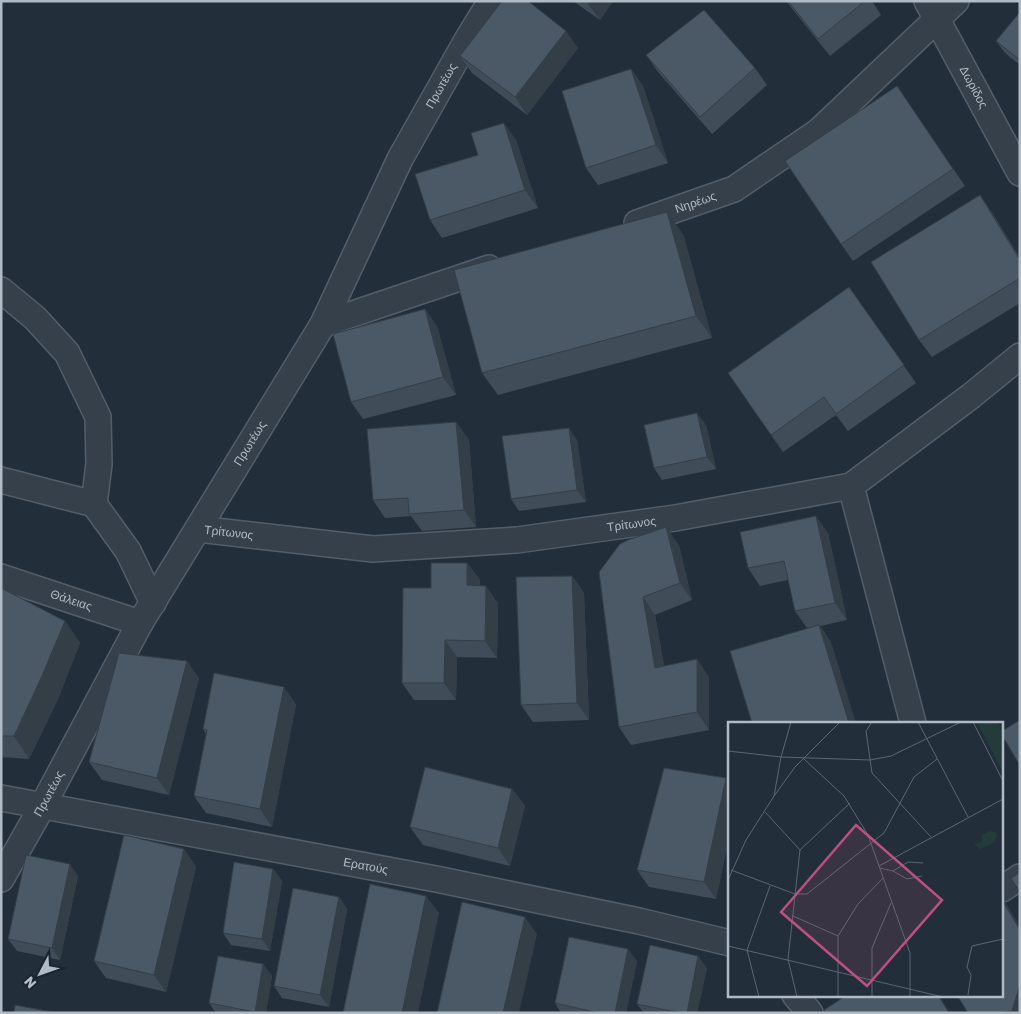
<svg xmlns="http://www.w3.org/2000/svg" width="1021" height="1014" viewBox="0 0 1021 1014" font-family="Rubik,sans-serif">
  <rect width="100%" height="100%" fill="#222f3a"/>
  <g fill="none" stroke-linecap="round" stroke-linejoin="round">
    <defs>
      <g id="street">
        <path id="s1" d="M927 1 1020 173"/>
        <path id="s2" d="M637 223 734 189 819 131 956 1"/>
        <polyline points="1,290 35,318 67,353 98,417 99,464 94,504"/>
        <polyline points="323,324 489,268"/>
        <polyline points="1,480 94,504 128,551 153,603"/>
        <polyline points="851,486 913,723"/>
        <path id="s3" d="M198 529 373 549 517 540 675 518 851 486 971 396 1020 356"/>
        <path id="s4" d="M1 577 140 623"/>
        <path id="s5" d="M1 798 436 879 639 921 730 943"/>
        <path id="s6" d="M1 879 43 805 140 623 323 324 400 159 467 40 491 1"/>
        <polyline points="1002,889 1020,877"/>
        <polyline points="795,995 810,1013"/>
      </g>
    </defs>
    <!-- street casing -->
    <use href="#street" stroke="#545e68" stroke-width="28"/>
    <!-- street -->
    <use href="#street" stroke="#36404a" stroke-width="25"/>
  </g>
  <!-- wall -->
  <g fill="#404c57">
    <polygon points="573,1 613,1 600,20"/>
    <polygon points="786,1 872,1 881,15 830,56"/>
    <polygon points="1020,12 1020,65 1005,53 996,41"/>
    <polygon points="578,48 527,115 472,73 460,56"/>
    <polygon points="646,55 755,68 767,85 712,134 658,72"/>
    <polygon points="631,69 643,86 668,163 598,185 586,168"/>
    <polygon points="897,86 965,186 853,261 841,244"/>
    <polygon points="516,140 538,208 442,238 430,220 478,155"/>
    <polygon points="992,212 1020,258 1020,303 932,357 919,340"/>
    <polygon points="683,234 712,338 498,395 482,373"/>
    <polygon points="849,287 916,383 848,431 836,415 783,452 728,373"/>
    <polygon points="437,326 456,395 363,419 351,402"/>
    <polygon points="456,422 469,440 476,527 422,531 411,516 385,518 373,500"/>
    <polygon points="706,425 716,469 662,480 654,468"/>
    <polygon points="577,440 586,502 519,511 511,499"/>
    <polygon points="828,533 847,620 820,626 831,642 807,628 795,611 788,580 760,586 748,568"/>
    <polygon points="679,545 692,600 655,615 664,666 709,677 709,730 631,745 619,727 599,572"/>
    <polygon points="467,563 480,580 480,586 498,603 497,658 457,657 456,700 414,700 402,683 431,588"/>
    <polygon points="572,576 584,593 589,720 533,722 521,705"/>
    <polygon points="1,588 65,621 80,643 58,699 29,759 1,757"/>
    <polygon points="199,678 169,795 102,780 89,762"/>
    <polygon points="296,704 272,827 206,813 194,796 206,734 203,729"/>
    <polygon points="726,778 730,784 730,833 716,899 649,887 637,870"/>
    <polygon points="512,789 525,806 510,866 423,845 410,827"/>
    <polygon points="184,849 196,867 166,992 106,978 94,961"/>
    <polygon points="273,869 282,881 270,951 231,945 223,933"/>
    <polygon points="78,876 60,960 17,951 8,939"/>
    <polygon points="339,897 347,909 329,1007 282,998 274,986"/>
    <polygon points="1002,897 1020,927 1020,1013 968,1013"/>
    <polygon points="637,961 626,1013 561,1013 555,1003"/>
    <polygon points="263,964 272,976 266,1013 216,1013 209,1003"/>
    <polygon points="707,968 697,1013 644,1013 637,1004"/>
  </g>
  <!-- shaded-wall -->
  <g fill="#343e47">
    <polygon points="589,1 613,1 600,20 587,3"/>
    <polygon points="566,31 578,48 527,115 515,97"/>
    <polygon points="631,69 643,86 668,163 656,145"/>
    <polygon points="504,123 516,140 538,208 525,190"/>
    <polygon points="980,195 992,212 1020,258 1020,260"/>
    <polygon points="667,212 683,234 712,338 696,316"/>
    <polygon points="425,309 437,326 456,395 443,377"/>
    <polygon points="697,413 706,425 716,469 707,457"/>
    <polygon points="456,422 469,440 476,527 464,510"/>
    <polygon points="569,428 577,440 586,502 577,490"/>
    <polygon points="816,516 828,533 847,620 835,603"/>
    <polygon points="666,527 679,545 692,600 680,583"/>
    <polygon points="467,563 480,580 479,603 467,585"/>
    <polygon points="572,576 584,593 589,720 577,703"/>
    <polygon points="486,586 498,603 497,658 485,641"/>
    <polygon points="643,597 655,615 667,685 655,668"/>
    <polygon points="65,621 80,643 58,699 29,759 14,736"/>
    <polygon points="819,625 831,642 856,723 849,723"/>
    <polygon points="445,640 457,657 456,700 444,683"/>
    <polygon points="697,659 709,677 709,730 697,712"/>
    <polygon points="187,661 199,678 169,795 157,778"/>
    <polygon points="284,687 296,704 272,827 260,809"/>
    <polygon points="726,778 730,784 730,833 716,899 704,882"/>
    <polygon points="512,789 525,806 510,866 498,848"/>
    <polygon points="184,849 196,867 166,992 154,975"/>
    <polygon points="70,864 78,876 60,960 52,948"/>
    <polygon points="273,869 282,881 270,951 262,939"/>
    <polygon points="426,896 439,913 418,1013 402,1013"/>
    <polygon points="339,897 347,909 329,1007 320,995"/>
    <polygon points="1002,897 1020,927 1020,930 1002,900"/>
    <polygon points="525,917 537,934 519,1013 503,1013"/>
    <polygon points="628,949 637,961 626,1013 615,1013"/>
    <polygon points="698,956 707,968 697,1013 687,1013"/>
    <polygon points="263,964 272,976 266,1013 256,1013 255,1012"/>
    <polygon points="1020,984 1020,1013 1013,1013 1012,1011"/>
    <polygon points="938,995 939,995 950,1013 949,1013"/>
  </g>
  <!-- building -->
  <g fill="#4b5865" stroke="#343e47">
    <polygon points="502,1 528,1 566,31 515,97 460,56"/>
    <polygon points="788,1 865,1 818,39"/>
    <polygon points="704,10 755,68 700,117 646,55"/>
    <polygon points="1020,12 1020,60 996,41"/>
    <polygon points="631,69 656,145 586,168 562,91"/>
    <polygon points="897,86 953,169 841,244 785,161"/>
    <polygon points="504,123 525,190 430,220 415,174 478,155 471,133"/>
    <polygon points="980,195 1020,260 1020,278 919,340 871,262"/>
    <polygon points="667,212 696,316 482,373 454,270"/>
    <polygon points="849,287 904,365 836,414 824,397 771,435 728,373"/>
    <polygon points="425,309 443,377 351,402 333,334"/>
    <polygon points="697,413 707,457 654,468 644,425"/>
    <polygon points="456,422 464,510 409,514 408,498 373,500 367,429"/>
    <polygon points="569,428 577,490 511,499 502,436"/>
    <polygon points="816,516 835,603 795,611 784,561 748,568 740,532"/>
    <polygon points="666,527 680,583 643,597 655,668 697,659 697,712 619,727 599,572 620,544 628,540"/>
    <polygon points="431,563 467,563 467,585 486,586 485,641 445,640 444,683 402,683 403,588 431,588"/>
    <polygon points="572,576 577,703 521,705 516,577"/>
    <polygon points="1,588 65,621 42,676 14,736 1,736"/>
    <polygon points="819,625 849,723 752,723 730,651"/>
    <polygon points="119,653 187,661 157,778 89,762"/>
    <polygon points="214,673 284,687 260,809 194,796 207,730 203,729"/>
    <polygon points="1020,720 1020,764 1019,764 1002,735 1002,731"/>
    <polygon points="425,767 512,789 498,848 410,827"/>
    <polygon points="664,768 726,778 704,882 637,870"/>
    <polygon points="124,835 184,849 154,975 94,961"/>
    <polygon points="26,855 70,864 52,948 8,939"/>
    <polygon points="234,862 273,869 262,939 223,933"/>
    <polygon points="1020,873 1020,892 1011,878"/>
    <polygon points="370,884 426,896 402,1013 343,1013"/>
    <polygon points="293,888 339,897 320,995 274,986"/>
    <polygon points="1002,900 1020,930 1020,984 1012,1011 997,1013 968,1013 957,995 1002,995"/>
    <polygon points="462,902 525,917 503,1013 437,1013"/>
    <polygon points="569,937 628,949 615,1013 599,1013 555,1003"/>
    <polygon points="650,945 698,956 687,1013 681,1013 637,1004"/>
    <polygon points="218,956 263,964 255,1012 209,1003"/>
    <polygon points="847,995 938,995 949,1013 825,1013 824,1010"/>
    <polygon points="15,1005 57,1013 14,1013"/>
  </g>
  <g text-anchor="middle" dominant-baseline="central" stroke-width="4" stroke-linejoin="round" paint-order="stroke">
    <!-- street labels -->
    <g font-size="12" fill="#b1bbc6" stroke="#1b252f">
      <text stroke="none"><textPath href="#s6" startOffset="908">Πρωτέως</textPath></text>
      <text stroke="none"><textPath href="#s1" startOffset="98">Δωρίδος</textPath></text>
      <text stroke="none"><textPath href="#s2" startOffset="62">Νηρέως</textPath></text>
      <text stroke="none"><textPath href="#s6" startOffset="502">Πρωτέως</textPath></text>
      <text stroke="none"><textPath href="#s3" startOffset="436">Τρίτωνος</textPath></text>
      <text stroke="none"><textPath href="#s3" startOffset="31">Τρίτωνος</textPath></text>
      <text stroke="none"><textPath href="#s4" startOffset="74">Θάλειας</textPath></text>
      <text stroke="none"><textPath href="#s6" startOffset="98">Πρωτέως</textPath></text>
      <text stroke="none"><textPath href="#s5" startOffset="371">Ερατούς</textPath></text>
    </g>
  </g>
  <!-- overview -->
  <g transform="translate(728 722)">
    <rect width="275" height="275" fill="#222f3a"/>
    <path d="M249 0H270L275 9V50ZM262 109 269 111 267 120 252 127 246 122 254 120V113Z" fill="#243b3b"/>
    <path fill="none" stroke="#5b6772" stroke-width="1" d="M63 0 53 35 142 38 163 34 233 0M144 0 138 9 144 51 203 115M190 0 240 95M245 0 275 59M0 29 53 35 46 74 18 118 0 158M76 37 116 74 140 113 182 231V275M46 74 67 45 112 0M37 90 72 128M151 144 275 77M152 146 165 149 179 157 194 154M3 148 67 172H79L156 111 186 55 209 37M165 149 180 140 195 141M65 194 110 214M0 224 215 275M240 273 243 253 239 245 244 224 275 217M31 275 19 228 42 164M69 275 60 237 72 128 122 81M110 275V214L130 182 155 156M144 275V226L163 181"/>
    <path fill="#bc5180" fill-opacity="0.15" stroke="#bc5180" stroke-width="2.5" d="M128 103 214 178 139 264 53 190Z"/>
    <rect width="275" height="275" fill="none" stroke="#b1bbc6" stroke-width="2.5"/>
  </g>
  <!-- border -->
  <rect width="1021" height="1014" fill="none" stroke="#b1bbc6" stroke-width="5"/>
  <!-- north arrow -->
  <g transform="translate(40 974) rotate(229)" stroke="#1b252f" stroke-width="4" paint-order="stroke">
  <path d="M0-4L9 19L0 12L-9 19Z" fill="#b1bbc6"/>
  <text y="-8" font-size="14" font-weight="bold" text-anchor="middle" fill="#b1bbc6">N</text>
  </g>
</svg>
